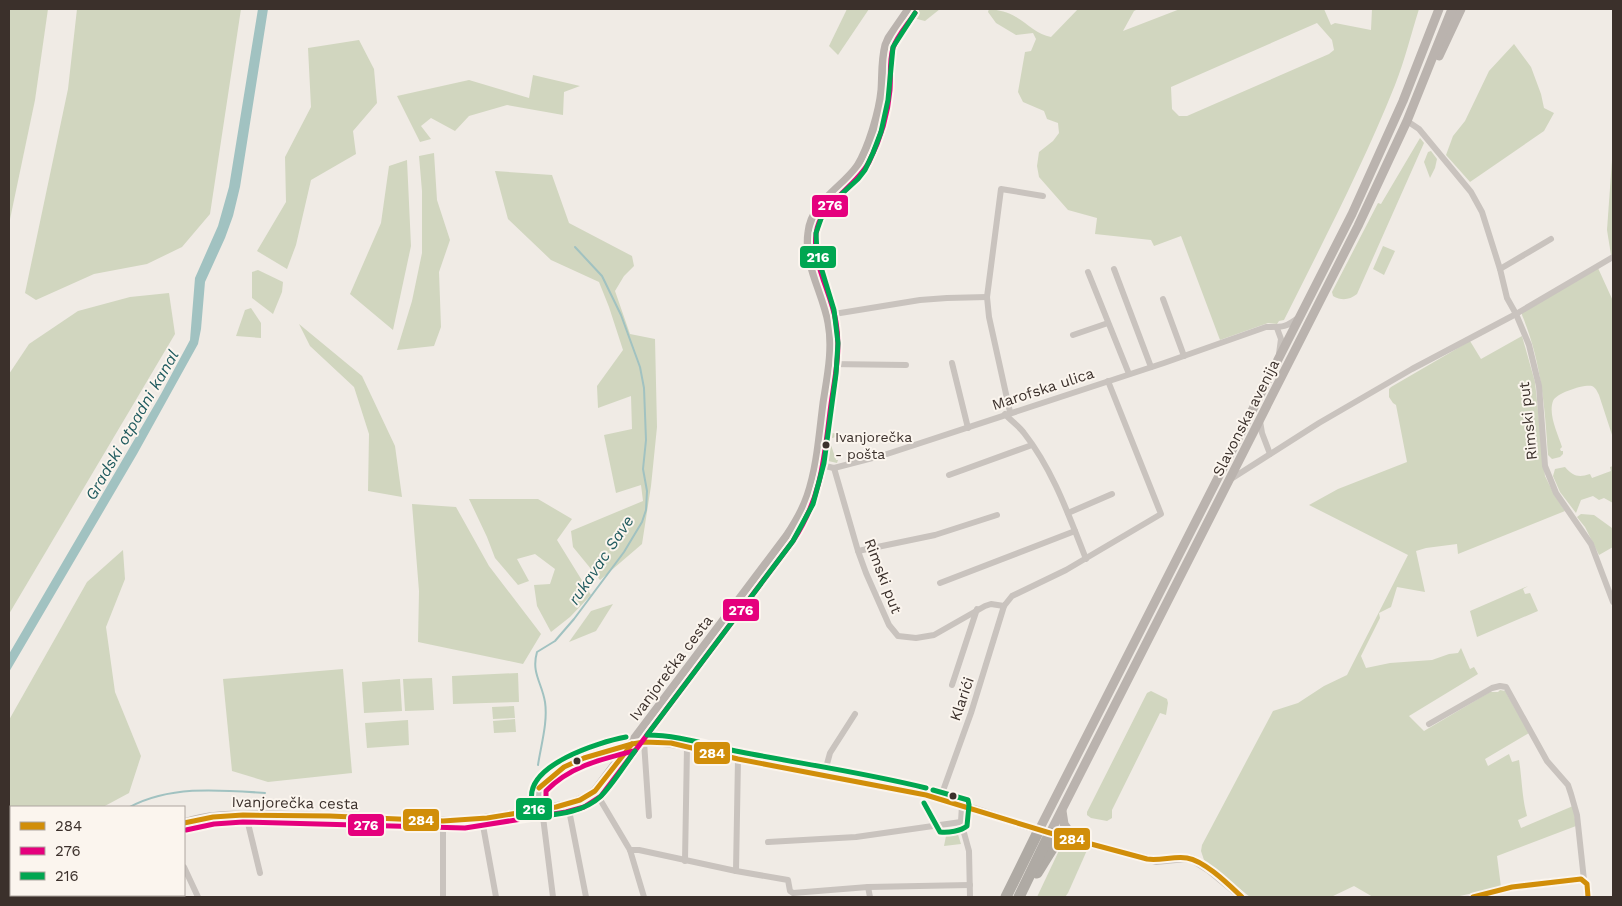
<svg xmlns="http://www.w3.org/2000/svg" width="1622" height="906" viewBox="0 0 1622 906" font-family="'Work Sans',sans-serif">
  <rect width="100%" height="100%" fill="#f0ebe5"/>
  <!-- green -->
  <g fill="#d1d6bf" fill-rule="evenodd">
    <polygon points="9,9 48,9 35,100 9,224"/>
    <polygon points="77,9 241,9 210,214 182,247 147,264 94,274 36,300 25,293 68,89"/>
    <polygon points="847,9 869,9 838,55 829,46"/>
    <polygon points="920,9 940,9 925,21 913,18"/>
    <path d="M989 9C999 10 1008 12 1016 17 1028 24 1038 35 1051 37L1078 9H1138L1134 11 1123 31 1180 9H1324L1331 25 1335 23 1371 30 1372 9H1419C1411 34 1405 60 1395 85 1363 165 1323 242 1284 320L1279 321 1277 324 1268 323 1220 340 1181 236 1154 246 1151 240 1095 234 1097 218 1068 210 1039 177 1037 166 1039 152 1053 141 1059 133 1058 123 1047 119 1044 111 1023 102 1018 92 1025 52 1031 51 1036 39 1033 33 1016 35 996 23 988 12ZM1317 23 1332 40 1334 50 1329 54 1187 116H1179L1172 109 1171 87Z"/>
    <polygon points="359,40 374,69 377,103 353,131 356,154 311,180 296,245 287,269 257,251 286,202 285,157 311,107 308,48"/>
    <polygon points="1514,44 1531,67 1541,94 1544,108 1554,113 1544,131 1470,182 1446,155 1453,136 1465,121 1489,71"/>
    <polygon points="533,75 580,86 564,92 563,115 507,105 469,116 455,131 431,118 421,126 431,139 420,142 397,96 469,80 529,98"/>
    <path d="M1420 138 1424 143 1357 294C1349 300 1342 301 1333 296L1332 292 1378 203 1381 204Z"/>
    <polygon points="1613,146 1613,254 1611,255 1607,230"/>
    <polygon points="1431,151 1437,159 1435,168 1430,178 1424,162 1428,152"/>
    <polygon points="434,153 437,200 450,240 439,272 441,327 434,346 397,350 412,301 422,253 422,191 419,156"/>
    <polygon points="407,160 411,246 393,330 350,294 381,223 389,166"/>
    <polygon points="495,171 552,175 569,223 632,256 634,266 624,276 615,291 630,334 655,339 657,427 651,486 642,544 600,580 573,547 571,531 643,501 641,485 616,493 604,435 632,429 631,396 598,408 597,386 623,350 609,307 599,282 551,260 508,219"/>
    <polygon points="1383,246 1395,251 1384,275 1373,269"/>
    <path d="M1598 268 1613 301V438L1599 395C1597 391 1596 388 1592 386 1584 384 1556 393 1553 401 1548 415 1558 434 1562 447L1560 449 1561 451H1563V454L1560 457 1552 459 1548 455C1545 407 1541 360 1522 315V313Z"/>
    <polygon points="258,270 283,282 282,292 273,314 252,298 252,272"/>
    <polygon points="169,293 175,334 9,614 9,374 29,344 78,311 130,297"/>
    <polygon points="251,308 261,323 261,338 236,336 245,310"/>
    <polygon points="299,324 362,376 395,446 402,497 368,491 369,434 354,387 310,346"/>
    <path d="M1522 336 1535 382 1545 476 1555 496 1565 511 1458 554 1457 544 1426 548 1416 551 1425 592 1397 587 1391 607 1379 613 1380 618 1361 656 1366 668 1390 663 1432 660 1449 654 1458 653 1461 648 1470 669 1474 667 1478 674 1409 716 1424 731 1490 692H1498L1500 690 1505 691 1529 733 1485 759 1488 766 1509 754 1512 762 1519 760C1522 779 1522 798 1527 816L1518 820 1521 828 1573 806 1576 826 1497 856 1501 887 1455 897H1373L1354 886 1331 897H1250L1204 860 1201 851 1202 845 1273 711 1298 703 1324 686 1347 675 1408 555 1309 505 1338 489 1407 462 1396 405 1393 403 1389 397V389L1391 387 1470 341 1481 359Z"/>
    <polygon points="826,432 838,434 839,436 829,439 836,460 838,460 837,463 824,460"/>
    <path d="M1613 466V503L1604 498 1599 500 1593 496 1581 500 1576 513 1560 492 1553 476 1555 469 1565 467C1573 476 1578 478 1590 474L1592 478 1611 471 1610 467Z"/>
    <polygon points="469,499 538,499 572,519 557,540 591,595 570,617 551,632 537,606 534,585 550,584 555,569 535,554 517,559 529,581 518,585 495,558 487,537"/>
    <polygon points="412,504 456,507 489,566 541,634 523,664 418,642 419,591"/>
    <polygon points="1581,514 1594,515 1612,528 1613,547 1599,555 1585,527 1577,517"/>
    <polygon points="123,550 125,579 106,627 115,692 141,756 129,793 103,807 11,807 11,895 49,895 49,897 9,897 9,720 87,582"/>
    <polygon points="1528,586 1523,589 1525,594 1530,593 1538,611 1477,637 1470,611"/>
    <polygon points="613,604 596,631 569,642 591,611"/>
    <polygon points="343,669 352,773 268,782 232,771 223,679"/>
    <polygon points="518,673 519,702 453,704 452,676"/>
    <polygon points="432,678 434,710 405,711 403,679"/>
    <polygon points="400,679 402,711 364,713 362,682"/>
    <polygon points="1151,691 1167,699 1168,703 1166,715 1160,713 1112,810 1112,818 1107,821 1091,818 1087,815 1087,812 1147,693"/>
    <polygon points="514,706 515,718 493,719 492,707"/>
    <polygon points="515,719 516,732 494,733 493,721"/>
    <polygon points="408,720 409,745 367,748 365,723"/>
    <polygon points="956,828 961,844 944,846 946,836 944,829"/>
    <polygon points="1063,842 1088,848 1068,893 1065,897 1037,897"/>
  </g>
  <!-- water -->
  <polygon fill="#a1c2c1" points="258,9 268,9 240,187 233,216 225,238 205,282 201,329 198,344 137,454 9,672 9,654 161,394 190,340 195,278 218,226 229,187"/>
  <g fill="none" stroke-linecap="round" stroke-linejoin="round">
    <!-- stream -->
    <g stroke="#a1c2c1" stroke-width="2">
      <path d="M538 765C541 745 548 722 545 702 542 683 531 673 537 652L555 641 574 619 624 552 642 522 646 510 647 491 643 469 646 440 644 388 640 367 621 315 602 276 575 247"/>
      <path d="M130 807C171 785 221 790 265 793"/>
      <polyline points="64,897 64,895"/>
    </g>
    <!-- minor -->
    <g stroke="#c9c3be" stroke-width="6">
      <polyline points="1407,121 1419,129 1471,192 1482,212 1500,269 1507,298 1516,314 1529,345 1539,386 1545,466 1556,493 1591,544 1613,602"/>
      <polyline points="1114,269 1151,367"/>
      <polyline points="1500,269 1551,239"/>
      <polyline points="1088,272 1129,374"/>
      <polyline points="1163,299 1184,356"/>
      <polyline points="828,315 920,300 947,298 987,297"/>
      <polyline points="1277,328 1281,339 1279,354"/>
      <polyline points="1073,335 1108,323"/>
      <polyline points="952,363 968,428"/>
      <polyline points="829,364 906,365"/>
      <polyline points="1010,412 989,317 987,297 1001,189 1043,196"/>
      <path d="M1005 414C1011 421 1019 426 1024 433 1053 470 1069 516 1086 559"/>
      <polyline points="1260,421 1262,433 1270,454"/>
      <path d="M816 464 834 468 884 455 1164 363 1266 327C1282 327 1285 328 1298 318"/>
      <polyline points="834,468 858,551 866,573 889,625 898,636 916,638 934,635 985,606 991,604 1004,606 1012,596 1066,570 1161,514 1108,381"/>
      <polyline points="949,475 1032,445"/>
      <polyline points="1231,479 1319,423 1412,369 1516,314 1613,257"/>
      <polyline points="1068,513 1112,494"/>
      <polyline points="858,551 935,535 997,515"/>
      <polyline points="940,583 1075,531"/>
      <polyline points="952,685 977,609"/>
      <polyline points="1429,724 1492,688 1500,686 1506,687 1547,761 1568,785 1571,794 1577,815 1584,880"/>
      <polyline points="644,742 649,816"/>
      <polyline points="824,775 830,753 855,714"/>
      <polyline points="595,791 630,850 644,897"/>
      <polyline points="940,799 971,713 1004,606"/>
      <polyline points="568,805 586,897"/>
      <polyline points="962,805 961,822 969,851 970,897"/>
      <polyline points="246,815 260,873"/>
      <polyline points="482,820 496,897"/>
      <polyline points="443,821 443,897"/>
      <polyline points="768,842 856,837 961,822"/>
      <polyline points="630,850 639,850 736,871 788,880 790,891 793,893 868,887 970,885"/>
      <polyline points="685,861 687,747"/>
      <polyline points="184,867 198,897"/>
      <polyline points="736,871 738,759"/>
      <polyline points="868,887 870,897"/>
      <polyline points="151,895 152,897"/>
      <path d="M553 897 542 809C539 800 536 792 543 784L573 762 630 744"/>
    </g>
    <!-- tertiary -->
    <g stroke="#c9c3be" stroke-width="8">
      <path d="M632 744C669 738 703 752 740 759 802 770 865 780 927 795 966 805 1004 820 1043 831"/>
      <polyline points="1071,839 1156,861 1186,858 1192,859 1208,869 1242,897"/>
      <polyline points="1473,897 1512,887 1581,879 1587,884 1588,897"/>
    </g>
    <!-- secondary -->
    <g stroke="#bab3ae" stroke-width="9">
      <polyline points="1439,56 1461,9"/>
      <polyline points="1062,811 1064,824 1075,840"/>
      <path d="M184 823C209 814 236 815 263 815 322 815 381 820 441 821 472 822 501 816 531 811 554 807 577 806 595 791L787 536C795 524 803 511 808 496 818 467 820 434 824 403 828 377 834 349 829 323 824 293 804 264 809 232 812 202 843 188 858 166 869 148 880 112 882 90 883 75 882 60 886 45L889 38 909 9"/>
      <polyline points="1039,830 1352,214 1403,101 1439,9"/>
      <polyline points="1050,833 1358,226 1407,121 1452,9"/>
      <polyline points="102,897 103,895"/>
    </g>
    <!-- motorway -->
    <g stroke="#afaaa4" stroke-width="11">
      <polyline points="1037,873 1055,844 1063,837"/>
      <polyline points="1006,897 1039,830"/>
      <polyline points="1019,897 1050,833"/>
    </g>
    <defs>
      <g id="bus-1">
        <path d="M539 788 564 767 584 758 632 744 644 742 671 743 738 759 926 795 1050 833 1147 859C1160 861 1174 856 1187 858 1205 861 1229 885 1242 897"/>
        <polyline points="184,823 213,817 243,815 330,816 443,821 487,818 556,807 580,800 595,791 632,744"/>
        <polyline points="1473,897 1512,887 1581,879 1587,884 1588,897"/>
      </g>
      <g id="bus-2">
        <path d="M549 806 546 800V791C570 766 602 759 634 751"/>
        <path d="M186 830 214 824 243 822 465 828 566 812 584 807 601 796 793 541C823 495 824 456 831 404 835 377 841 349 836 322 831 292 812 264 816 234 820 202 855 189 869 162 880 140 888 114 890 90 891 76 889 61 893 48 897 36 908 24 915 13"/>
      </g>
      <g id="bus-3">
        <path d="M915 13 893 47 888 100 881 132 873 153 865 170 858 179 834 201 822 216 816 233 817 254 834 310 838 343 836 374 824 463 813 504 793 541 647 735C679 735 710 746 741 752 803 764 865 773 926 788"/>
        <path d="M626 737C599 742 525 765 532 801 533 808 535 814 542 816 561 814 585 811 600 797 612 786 625 764 635 751"/>
        <path d="M924 803 940 832C948 833 961 831 967 826L969 805 968 800 933 790"/>
      </g>
    </defs>
    <!-- bus-1 casing -->
    <use href="#bus-1" stroke="#fbf5ee" stroke-width="9"/>
    <!-- bus-2 casing -->
    <use href="#bus-2" stroke="#fbf5ee" stroke-width="9"/>
    <!-- bus-3 casing -->
    <use href="#bus-3" stroke="#fbf5ee" stroke-width="9"/>
    <!-- bus-1 -->
    <use href="#bus-1" stroke="#d18e09" stroke-width="5"/>
    <!-- bus-2 -->
    <use href="#bus-2" stroke="#e5007d" stroke-width="5"/>
    <!-- bus-3 -->
    <use href="#bus-3" stroke="#00a651" stroke-width="5"/>
  </g>
  <!-- markers -->
  <g fill="#3b302b" stroke="#fbf5ee" stroke-width="2">
    <circle cx="826" cy="445" r="4.5"/>
    <circle cx="577" cy="761" r="4.5"/>
    <circle cx="953" cy="796" r="4.5"/>
  </g>
  <g text-anchor="middle" dominant-baseline="central" stroke-width="4" stroke-linejoin="round" paint-order="stroke">
    <!-- bus labels -->
    <g font-size="14" fill="#3b302b" stroke="#fbf5ee" text-anchor="start">
      <text x="835" y="437">Ivanjorečka<tspan x="835" dy="17">- pošta</tspan></text>
    </g>
    <!-- street labels -->
    <g font-size="15" fill="#3b302b" stroke="#fbf5ee">
      <text transform="translate(1043 389) rotate(-18)">Marofska ulica</text>
      <text transform="translate(1246 418) rotate(-63)">Slavonska avenija</text>
      <text transform="translate(1528 421) rotate(-96)">Rimski put</text>
      <text transform="translate(883 576) rotate(69)">Rimski put</text>
      <text transform="translate(671 668) rotate(-53)">Ivanjorečka cesta</text>
      <text transform="translate(962 699) rotate(-71)">Klarići</text>
      <text transform="translate(295 803) rotate(1)">Ivanjorečka cesta</text>
    </g>
    <!-- water labels -->
    <g font-size="16" font-style="italic" fill="#1f5a5e" stroke="#fbf5ee">
      <text transform="translate(132 425) rotate(-60)">Gradski otpadni kanal</text>
      <text transform="translate(601 560) rotate(-56)">rukavac Save</text>
    </g>
  </g>
  <g stroke="#fbf5ee" stroke-width="2">
    <rect x="811" y="194" width="38" height="24" rx="5" fill="#e5007d"/>
    <rect x="799" y="245" width="38" height="24" rx="5" fill="#00a651"/>
    <rect x="722" y="598" width="38" height="24" rx="5" fill="#e5007d"/>
    <rect x="693" y="741" width="38" height="24" rx="5" fill="#d18e09"/>
    <rect x="515" y="797" width="38" height="24" rx="5" fill="#00a651"/>
    <rect x="402" y="808" width="38" height="24" rx="5" fill="#d18e09"/>
    <rect x="347" y="813" width="38" height="24" rx="5" fill="#e5007d"/>
    <rect x="1053" y="827" width="38" height="24" rx="5" fill="#d18e09"/>
  </g>
  <g font-size="14" text-anchor="middle" font-weight="bold" fill="#fff">
    <text x="830" y="210">276</text>
    <text x="818" y="262">216</text>
    <text x="741" y="615">276</text>
    <text x="712" y="758">284</text>
    <text x="534" y="814">216</text>
    <text x="421" y="825">284</text>
    <text x="366" y="830">276</text>
    <text x="1072" y="844">284</text>
  </g>
  <!-- border -->
  <rect width="1622" height="906" fill="none" stroke="#3b302b" stroke-width="20"/>
  <!-- legend -->
  <rect x="10" y="806" width="175" height="90" fill="#fbf5ee" stroke="#aea6a0"/>
  <rect x="20" y="822" width="25" height="8" fill="#d18e09" stroke="#aea6a0"/>
  <text x="55" y="831" font-size="15" fill="#3b302b">284</text>
  <rect x="20" y="847" width="25" height="8" fill="#e5007d" stroke="#aea6a0"/>
  <text x="55" y="856" font-size="15" fill="#3b302b">276</text>
  <rect x="20" y="872" width="25" height="8" fill="#00a651" stroke="#aea6a0"/>
  <text x="55" y="881" font-size="15" fill="#3b302b">216</text>
</svg>
